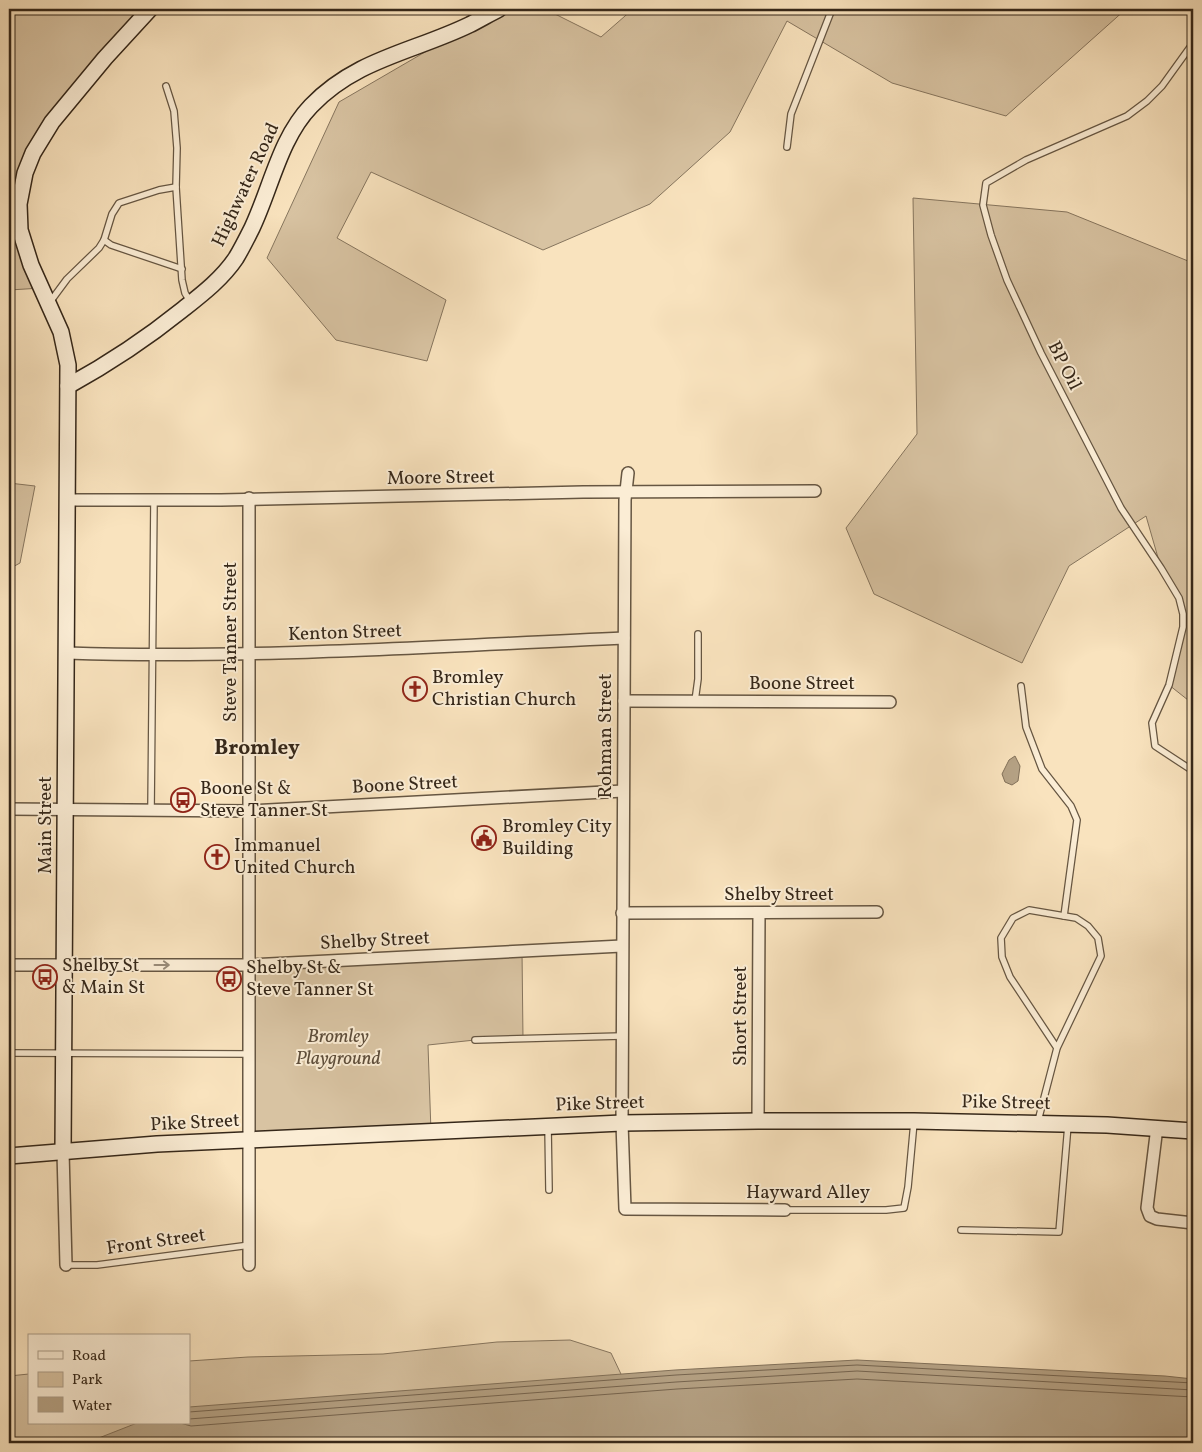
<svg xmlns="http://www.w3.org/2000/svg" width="1202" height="1452" viewBox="0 0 1202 1452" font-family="Vollkorn,serif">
  <rect width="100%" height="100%" fill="#f9e3be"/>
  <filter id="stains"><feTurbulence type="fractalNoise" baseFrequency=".004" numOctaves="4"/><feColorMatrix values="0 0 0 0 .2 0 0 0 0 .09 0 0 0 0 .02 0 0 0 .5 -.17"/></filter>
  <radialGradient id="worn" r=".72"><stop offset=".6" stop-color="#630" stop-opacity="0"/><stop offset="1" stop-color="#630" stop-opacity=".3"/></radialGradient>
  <!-- green -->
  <g fill="#d8c3a2" stroke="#86755e">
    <polygon points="9,9 150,9 105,58 25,173 20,230 42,288 9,290"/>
    <polygon points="499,9 545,9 601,37 633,9 1126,9 1006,116 892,83 787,21 730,132 650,204 543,250 371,172 337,238 446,300 427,361 336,340 267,258 339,102"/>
    <polygon points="913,198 1067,212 1193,263 1193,704 1169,685 1183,627 1179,598 1161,568 1146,516 1069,566 1022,663 874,594 846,528 917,434"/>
    <polygon points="9,483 35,486 20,563 9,569"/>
    <polygon points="522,951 523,1039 475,1040 428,1045 431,1132 248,1140 250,965"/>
    <polygon points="570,1340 611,1353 629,1391 152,1443 9,1443 9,1376 29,1374 29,1423 189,1423 189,1361 248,1357 383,1354 497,1342"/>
  </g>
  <!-- water -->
  <g fill="#b6a386" stroke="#82715a">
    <polygon points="1015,756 1020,766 1018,781 1012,785 1005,782 1002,774 1009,760"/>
    <polygon points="857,1360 1165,1376 1193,1379 1193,1443 86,1443 137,1423 189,1423 189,1407 675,1370"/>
  </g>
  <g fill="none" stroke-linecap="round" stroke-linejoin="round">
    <!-- shore -->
    <g stroke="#766550" stroke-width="1">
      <polyline points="189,1412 676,1375 857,1365 1193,1383"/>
      <polyline points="189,1419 676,1382 857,1371 1193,1390"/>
      <polyline points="180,1423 191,1426 677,1389 857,1379 1193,1397"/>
    </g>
    <defs>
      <g id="lane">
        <polyline points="1193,43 1162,86 1147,101 1127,116 1026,160 986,183 983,205 991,235 1007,280 1041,353 1121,508 1161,568 1179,598 1183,614 1183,627 1169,685 1152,723 1155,746 1193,771"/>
        <polyline points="166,86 174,111 177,148 176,187 182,280 185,293 191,303"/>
        <polyline points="787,147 791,114 832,9"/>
        <polyline points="104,240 111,245 182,269"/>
        <polyline points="50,302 67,279 99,248 104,240 112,214 119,203 159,190 176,187"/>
        <polyline points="1021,686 1026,727 1042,769 1071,806 1077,820 1064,916"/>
        <polyline points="695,701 698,679 698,634"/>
        <polyline points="151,810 154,500"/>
        <polyline points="475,1040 622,1036"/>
        <polyline points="9,1053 249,1054"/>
        <polyline points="1038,1121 1057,1048 1101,956 1098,938 1088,926 1076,918 1029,910 1013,918 1001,938 1002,957 1010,977 1057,1048"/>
        <polyline points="548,1127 549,1190"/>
        <polyline points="785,1210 886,1210 904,1208 908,1187 914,1122"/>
        <polyline points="961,1230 1059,1232 1068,1125"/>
        <polyline points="66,1265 97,1265 250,1245"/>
      </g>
      <g id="street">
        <polyline points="628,473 625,500 622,1123 625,1209 785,1210"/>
        <polyline points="249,498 249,1265"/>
        <polyline points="67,500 221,500 583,492 815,491"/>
        <path d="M67 653C253 659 438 646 624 638"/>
        <polyline points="624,701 890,702"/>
        <polyline points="9,809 248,811 623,791"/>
        <polyline points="622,913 877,912"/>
        <polyline points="9,965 250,965 622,946"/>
        <polyline points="758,1121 759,913"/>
        <polyline points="1157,1127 1147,1208 1150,1216 1157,1219 1193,1223"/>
        <polyline points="63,1152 66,1265"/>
      </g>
      <g id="secondary">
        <path d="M68 386C108 364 146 339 182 310 201 295 222 279 236 258 242 248 247 238 252 228 271 188 280 138 311 106 356 59 413 52 469 25 479 20 489 14 499 9"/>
        <polyline points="63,1152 68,365 61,332 31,265 20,230 19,204 25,173 33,153 52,122 105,58 150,9"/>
        <polyline points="9,1156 157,1144 622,1123 758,1121 914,1121 1107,1125 1193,1131"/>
      </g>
    </defs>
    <!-- lane casing -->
    <use href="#lane" stroke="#665642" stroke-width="8"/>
    <!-- street casing -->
    <use href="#street" stroke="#665642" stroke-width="14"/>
    <!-- secondary casing -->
    <use href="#secondary" stroke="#352719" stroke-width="18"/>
    <!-- lane -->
    <use href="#lane" stroke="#fbedd5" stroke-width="5.5"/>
    <!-- street -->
    <use href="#street" stroke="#fbedd5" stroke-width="11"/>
    <!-- secondary -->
    <use href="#secondary" stroke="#fbedd5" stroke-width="15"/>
  </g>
  <!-- one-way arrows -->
  <defs><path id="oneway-shaft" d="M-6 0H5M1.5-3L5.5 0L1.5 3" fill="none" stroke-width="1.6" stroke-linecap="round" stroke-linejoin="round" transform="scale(1.25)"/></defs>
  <use stroke="#988a77" href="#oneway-shaft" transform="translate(162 965)"/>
  <!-- icons -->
  <defs>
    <symbol id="church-ring" viewBox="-11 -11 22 22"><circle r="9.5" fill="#fbedd5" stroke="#8f2418" stroke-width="1.5"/><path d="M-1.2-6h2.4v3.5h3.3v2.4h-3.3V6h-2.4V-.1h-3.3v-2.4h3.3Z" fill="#8f2418"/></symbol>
    <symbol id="bus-ring" viewBox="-11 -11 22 22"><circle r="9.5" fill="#fbedd5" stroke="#8f2418" stroke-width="1.5"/><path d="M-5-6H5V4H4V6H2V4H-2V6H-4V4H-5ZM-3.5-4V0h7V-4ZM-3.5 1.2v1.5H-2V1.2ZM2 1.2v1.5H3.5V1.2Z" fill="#8f2418"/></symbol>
    <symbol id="civic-ring" viewBox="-11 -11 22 22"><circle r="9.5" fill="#fbedd5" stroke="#8f2418" stroke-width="1.5"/><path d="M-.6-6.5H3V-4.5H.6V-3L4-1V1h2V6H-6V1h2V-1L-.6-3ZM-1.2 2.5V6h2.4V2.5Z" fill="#8f2418"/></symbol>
  </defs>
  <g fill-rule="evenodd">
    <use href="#church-ring" x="401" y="675" width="28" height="28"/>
    <use href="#bus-ring" x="169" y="786" width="28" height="28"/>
    <use href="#civic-ring" x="470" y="824" width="28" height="28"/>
    <use href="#church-ring" x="203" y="843" width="28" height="28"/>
    <use href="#bus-ring" x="31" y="963" width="28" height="28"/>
    <use href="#bus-ring" x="215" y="965" width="28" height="28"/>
  </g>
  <g text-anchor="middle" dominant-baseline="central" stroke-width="4" stroke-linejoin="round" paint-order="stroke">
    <!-- street labels -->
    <g font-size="19" fill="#352719" stroke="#fbedd5">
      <text transform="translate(246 185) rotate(-65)">Highwater Road</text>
      <text transform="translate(1064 366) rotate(63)">BP Oil</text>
      <text transform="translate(441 478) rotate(-1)">Moore Street</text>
      <text transform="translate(345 633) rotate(-2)">Kenton Street</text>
      <text transform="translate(231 642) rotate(-90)">Steve Tanner Street</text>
      <text x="802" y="684">Boone Street</text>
      <text transform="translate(606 736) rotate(-90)">Rohman Street</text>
      <text transform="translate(405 785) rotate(-3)">Boone Street</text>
      <text transform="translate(46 825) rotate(-90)">Main Street</text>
      <text x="779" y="895">Shelby Street</text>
      <text transform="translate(375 941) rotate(-3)">Shelby Street</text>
      <text transform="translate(741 1016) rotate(-90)">Short Street</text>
      <text transform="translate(1006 1103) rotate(1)">Pike Street</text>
      <text transform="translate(600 1104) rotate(-2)">Pike Street</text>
      <text transform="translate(195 1123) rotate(-3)">Pike Street</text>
      <text x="808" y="1193">Hayward Alley</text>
      <text transform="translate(156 1242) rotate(-8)">Front Street</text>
    </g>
    <!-- poi labels -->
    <g font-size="19" fill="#352719" stroke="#fbedd5" text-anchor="start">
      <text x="432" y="678">Bromley<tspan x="432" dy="22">Christian Church</tspan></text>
      <text x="200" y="789">Boone St &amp;<tspan x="200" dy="22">Steve Tanner St</tspan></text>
      <text x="502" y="827">Bromley City<tspan x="502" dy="22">Building</tspan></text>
      <text x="234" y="846">Immanuel<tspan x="234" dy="22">United Church</tspan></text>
      <text x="62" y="966">Shelby St<tspan x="62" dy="22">&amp; Main St</tspan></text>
      <text x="246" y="968">Shelby St &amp;<tspan x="246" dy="22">Steve Tanner St</tspan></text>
    </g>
    <!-- park labels -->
    <g font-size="19" font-style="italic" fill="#5e4e3b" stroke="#fbedd5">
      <text x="338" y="1037">Bromley<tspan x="338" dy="22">Playground</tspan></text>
    </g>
    <!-- quarter labels -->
    <g font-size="21" font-weight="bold" fill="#352719" stroke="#fbedd5">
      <text x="257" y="748">Bromley</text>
    </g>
  </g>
  <!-- margin -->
  <rect width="1202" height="1452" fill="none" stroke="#f9e3be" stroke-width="30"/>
  <rect x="10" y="10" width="1182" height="1432" fill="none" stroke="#352719" stroke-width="2.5"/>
  <rect x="15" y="15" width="1172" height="1422" fill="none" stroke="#352719"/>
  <!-- legend -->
  <rect x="28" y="1334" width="162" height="90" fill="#fbedd5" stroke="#ac9e8a"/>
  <rect x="38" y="1351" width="25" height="8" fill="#fbedd5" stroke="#ac9e8a"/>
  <text x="72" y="1360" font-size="15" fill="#352719">Road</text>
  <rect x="38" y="1372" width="25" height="15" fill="#d8c3a2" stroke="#ac9e8a"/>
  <text x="72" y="1384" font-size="15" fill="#352719">Park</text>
  <rect x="38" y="1397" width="25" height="15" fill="#b6a386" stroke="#ac9e8a"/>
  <text x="72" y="1410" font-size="15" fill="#352719">Water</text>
  <rect width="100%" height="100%" filter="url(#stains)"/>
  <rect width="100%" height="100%" fill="url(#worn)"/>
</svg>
